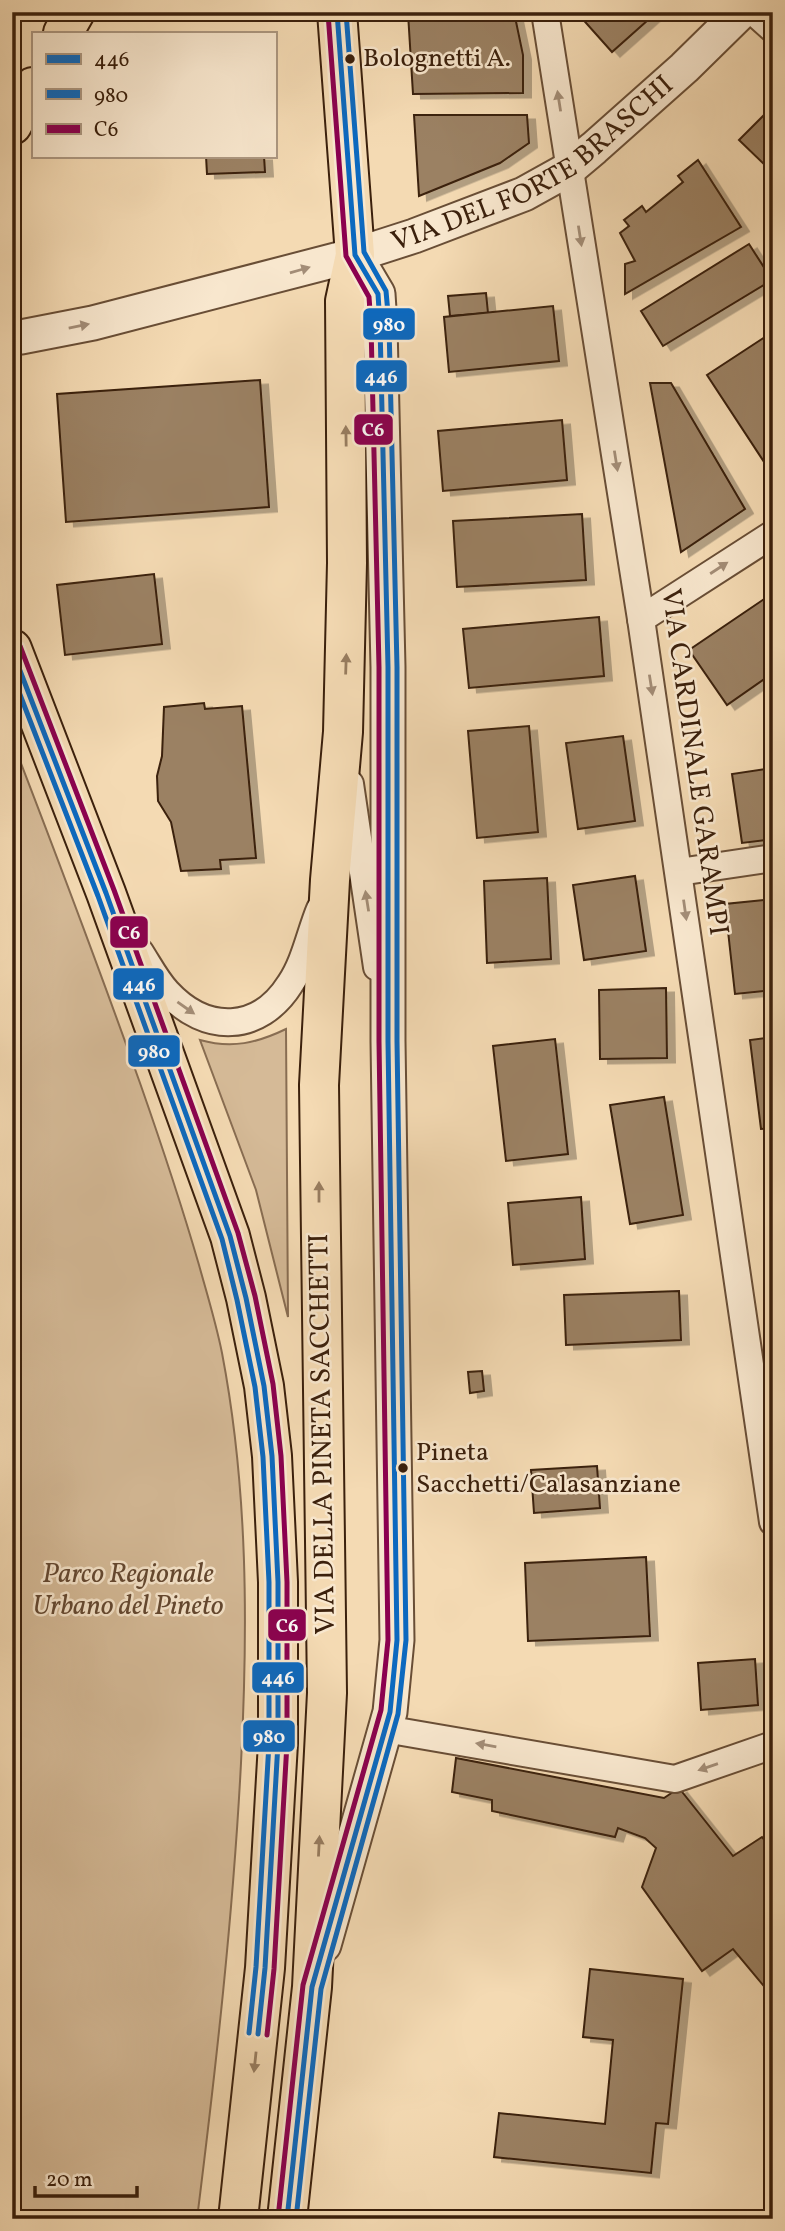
<svg xmlns="http://www.w3.org/2000/svg" width="785" height="2231" viewBox="0 0 785 2231" font-family="Vollkorn,serif">
  <defs>
    <filter id="shadow"><feDropShadow dx="8" dy="4.5" stdDeviation="0" flood-color="#0004"/></filter>
  </defs>
  <rect width="100%" height="100%" fill="#f4dab3"/>
  <filter id="stains"><feTurbulence type="fractalNoise" baseFrequency=".00286" numOctaves="4"/><feColorMatrix values="0 0 0 0 .2 0 0 0 0 .09 0 0 0 0 .02 0 0 0 .5 -.17"/></filter>
  <radialGradient id="worn" r=".72"><stop offset=".6" stop-color="#630" stop-opacity="0"/><stop offset="1" stop-color="#630" stop-opacity=".3"/></radialGradient>
  <!-- green -->
  <g fill="#d5ba97" stroke="#886d52" stroke-width="2">
    <path d="M12 740C56 854 99 968 140 1083 161 1143 181 1203 199 1265 207 1294 216 1323 222 1353 248 1489 248 1626 241 1763 233 1916 216 2067 197 2219H12Z"/>
    <path d="M286 1029 288 1317 256 1190 200 1040C232 1049 257 1043 286 1029Z"/>
  </g>
  <!-- building -->
  <g fill="#9b8163" stroke="#3b200c" stroke-width="2" filter="url(#shadow)">
    <polygon points="514,12 523,55 523,93 413,94 408,13"/>
    <polygon points="581,12 657,12 612,52 578,14"/>
    <polygon points="773,106 773,168 770,170 739,140"/>
    <polygon points="414,115 527,115 529,143 500,163 419,196"/>
    <polygon points="206,156 264,156 265,172 207,174"/>
    <polygon points="698,160 741,227 625,294 625,264 635,261 620,233 629,226 624,220 642,206 646,212 683,182 678,176"/>
    <polygon points="749,244 772,280 663,346 641,311"/>
    <polygon points="486,293 488,313 450,316 448,296"/>
    <polygon points="553,306 559,361 449,372 444,317"/>
    <polygon points="765,337 773,349 773,469 770,471 707,375"/>
    <polygon points="260,380 269,507 66,522 57,394"/>
    <polygon points="650,383 671,383 745,509 681,552"/>
    <polygon points="562,420 567,480 443,491 438,431"/>
    <polygon points="582,514 586,580 457,587 453,521"/>
    <polygon points="154,574 162,644 65,655 57,585"/>
    <polygon points="773,593 773,673 727,705 689,650"/>
    <polygon points="599,617 604,676 469,688 463,629"/>
    <polygon points="204,703 205,709 242,706 256,858 220,860 221,869 181,871 171,822 158,801 157,776 162,756 164,707"/>
    <polygon points="529,726 538,832 477,838 468,731"/>
    <polygon points="623,736 635,821 578,829 566,743"/>
    <polygon points="773,768 773,839 742,843 732,774"/>
    <polygon points="635,876 646,951 584,960 573,885"/>
    <polygon points="547,878 551,959 487,963 484,881"/>
    <polygon points="773,899 773,990 735,994 725,904"/>
    <polygon points="666,988 667,1058 600,1059 599,990"/>
    <polygon points="773,1037 773,1128 761,1129 750,1040"/>
    <polygon points="555,1039 568,1154 506,1161 493,1046"/>
    <polygon points="664,1097 683,1215 630,1224 610,1105"/>
    <polygon points="773,1163 773,1190 769,1164"/>
    <polygon points="581,1197 585,1259 513,1265 508,1203"/>
    <polygon points="679,1291 681,1340 566,1345 564,1295"/>
    <polygon points="482,1371 484,1391 470,1393 468,1372"/>
    <polygon points="597,1466 600,1508 534,1513 531,1470"/>
    <polygon points="646,1557 650,1636 528,1641 525,1563"/>
    <polygon points="755,1659 758,1705 701,1710 698,1663"/>
    <polygon points="456,1758 664,1798 679,1788 733,1856 762,1837 773,1851 773,1997 733,1949 702,1971 642,1887 656,1848 645,1838 618,1828 615,1837 492,1811 492,1800 452,1792"/>
    <polygon points="590,1969 683,1979 668,2124 656,2123 651,2173 494,2157 499,2113 605,2124 613,2040 583,2037"/>
  </g>
  <g fill="none" stroke-linecap="round" stroke-linejoin="round">
    <defs>
      <g id="minor">
        <polyline points="545,12 641,619 773,1522"/>
        <polyline points="754,12 773,29"/>
        <polyline points="641,619 773,534"/>
        <polyline points="350,784 377,967"/>
        <polyline points="679,872 773,858"/>
        <path d="M140 952C149 966 156 980 167 992 206 1034 259 1033 290 984 305 962 310 933 320 909"/>
        <polyline points="385,1729 675,1779 773,1745"/>
      </g>
      <g id="tertiary">
        <path id="s1" d="M12 337H21L93 323 355 255 414 236 524 194 569 169 594 148 684 68 741 12"/>
        <polyline points="324,1945 390,1712 397,1640 388,1041 388,667 380,325 378,294 355,255"/>
      </g>
      <g id="primary">
        <polyline points="63,33 75,12"/>
        <polyline points="12,125 33,87"/>
        <polyline points="12,649 106,893 230,1236 246,1298 264,1386 272,1456 278,1582 278,1743 265,1968 238,2219"/>
        <polyline points="287,2219 312,1987 327,1693 319,1085 330,880 343,732 347,563 345,301 355,255 337,12"/>
      </g>
    </defs>
    <!-- minor casing -->
    <use href="#minor" stroke="#694e36" stroke-width="30"/>
    <!-- tertiary casing -->
    <use href="#tertiary" stroke="#694e36" stroke-width="37"/>
    <!-- primary casing -->
    <use href="#primary" stroke="#3b200c" stroke-width="42"/>
    <!-- minor -->
    <use href="#minor" stroke="#f8e7ce" stroke-width="26"/>
    <!-- tertiary -->
    <use href="#tertiary" stroke="#f8e7ce" stroke-width="33"/>
    <!-- primary -->
    <use href="#primary" stroke="#f4dab3" stroke-width="38"/>
    <defs>
      <g id="bus-1">
        <polyline points="12,650 106,893 230,1236 246,1298 264,1386 272,1456 278,1582 278,1743 265,1968 258,2034"/>
        <polyline points="287,2219 312,1987 390,1712 397,1640 388,1041 388,667 380,325 378,294 355,255 337,12"/>
      </g>
      <g id="bus-2">
        <polyline points="12,674 98,896 222,1239 237,1300 255,1387 263,1457 269,1582 269,1743 256,1967 249,2033"/>
        <polyline points="296,2219 321,1989 398,1714 406,1640 397,1041 397,667 389,325 386,291 364,252 346,12"/>
      </g>
      <g id="bus-3">
        <polyline points="20,646 114,890 238,1233 255,1296 273,1384 281,1456 287,1582 287,1743 274,1969 267,2035"/>
        <polyline points="278,2218 303,1985 381,1710 388,1640 379,1041 379,667 371,325 369,297 346,256 328,13"/>
      </g>
    </defs>
    <!-- bus-1 casing -->
    <use href="#bus-1" stroke="#f8e7ce" stroke-width="10"/>
    <!-- bus-2 casing -->
    <use href="#bus-2" stroke="#f8e7ce" stroke-width="10"/>
    <!-- bus-3 casing -->
    <use href="#bus-3" stroke="#f8e7ce" stroke-width="10"/>
    <!-- bus-1 -->
    <use href="#bus-1" stroke="#0c69bf" stroke-width="5"/>
    <!-- bus-2 -->
    <use href="#bus-2" stroke="#0c69bf" stroke-width="5"/>
    <!-- bus-3 -->
    <use href="#bus-3" stroke="#8b004f" stroke-width="5"/>
  </g>
  <!-- one-way arrows -->
  <defs><path id="oneway-solid" d="M-6-.8H1V-3.2L6.5 0L1 3.2V.8H-6Z" transform="scale(1.75)"/></defs>
  <g fill="#a38d77">
    <use href="#oneway-solid" transform="translate(559 101) rotate(-99)"/>
    <use href="#oneway-solid" transform="translate(580 236) rotate(81)"/>
    <use href="#oneway-solid" transform="translate(300 270) rotate(-16)"/>
    <use href="#oneway-solid" transform="translate(79 326) rotate(-11)"/>
    <use href="#oneway-solid" transform="translate(616 461) rotate(81)"/>
    <use href="#oneway-solid" transform="translate(719 568) rotate(-33)"/>
    <use href="#oneway-solid" transform="translate(651 685) rotate(81)"/>
    <use href="#oneway-solid" transform="translate(367 901) rotate(-99)"/>
    <use href="#oneway-solid" transform="translate(685 910) rotate(82)"/>
    <use href="#oneway-solid" transform="translate(186 1008) rotate(35)"/>
    <use href="#oneway-solid" transform="translate(486 1745) rotate(-170)"/>
    <use href="#oneway-solid" transform="translate(708 1767) rotate(161)"/>
  </g>
  <g fill="#987d60">
    <use href="#oneway-solid" transform="translate(346 436) rotate(-91)"/>
    <use href="#oneway-solid" transform="translate(346 664) rotate(-88)"/>
    <use href="#oneway-solid" transform="translate(319 1192) rotate(-90)"/>
    <use href="#oneway-solid" transform="translate(319 1846) rotate(-87)"/>
    <use href="#oneway-solid" transform="translate(255 2062) rotate(96)"/>
  </g>
  <!-- markers -->
  <g fill="#3b200c" stroke="#f8e7ce" stroke-width="2.5">
    <circle cx="350" cy="59" r="6"/>
    <circle cx="403" cy="1468" r="6"/>
  </g>
  <g text-anchor="middle" dominant-baseline="central" stroke-width="5" stroke-linejoin="round" paint-order="stroke">
    <!-- bus labels -->
    <g font-size="26" fill="#3b200c" stroke="#f8e7ce" text-anchor="start">
      <text x="363" y="59">Bolognetti A.</text>
      <text x="416" y="1453">Pineta<tspan x="416" dy="32">Sacchetti/Calasanziane</tspan></text>
    </g>
    <!-- street labels -->
    <g font-size="28" fill="#3b200c" stroke="#f8e7ce">
      <text stroke="none"><textPath href="#s1" startOffset="555">VIA DEL FORTE BRASCHI</textPath></text>
      <text transform="translate(694 762) rotate(82)">VIA CARDINALE GARAMPI</text>
      <text transform="translate(323 1434) rotate(-91)">VIA DELLA PINETA SACCHETTI</text>
    </g>
    <!-- park labels -->
    <g font-size="28" font-style="italic" fill="#62462f" stroke="#f8e7ce">
      <text x="128" y="1574">Parco Regionale<tspan x="128" dy="32">Urbano del Pineto</tspan></text>
    </g>
  </g>
  <g stroke="#f8e7ce" stroke-width="2.5">
    <rect x="362" y="307" width="54" height="34" rx="7" fill="#0c69bf"/>
    <rect x="355" y="359" width="53" height="34" rx="7" fill="#0c69bf"/>
    <rect x="353" y="413" width="41" height="33" rx="7" fill="#8b004f"/>
    <rect x="109" y="915" width="40" height="34" rx="7" fill="#8b004f"/>
    <rect x="112" y="967" width="53" height="34" rx="7" fill="#0c69bf"/>
    <rect x="127" y="1034" width="54" height="34" rx="7" fill="#0c69bf"/>
    <rect x="267" y="1608" width="40" height="34" rx="7" fill="#8b004f"/>
    <rect x="251" y="1661" width="54" height="33" rx="7" fill="#0c69bf"/>
    <rect x="242" y="1719" width="54" height="34" rx="7" fill="#0c69bf"/>
  </g>
  <g font-size="19" text-anchor="middle" font-weight="bold" fill="#fff">
    <text x="389" y="331">980</text>
    <text x="381" y="383">446</text>
    <text x="373" y="436">C6</text>
    <text x="129" y="939">C6</text>
    <text x="139" y="991">446</text>
    <text x="154" y="1058">980</text>
    <text x="287" y="1632">C6</text>
    <text x="278" y="1684">446</text>
    <text x="269" y="1743">980</text>
  </g>
  <!-- margin -->
  <rect width="785" height="2231" fill="none" stroke="#f4dab3" stroke-width="42"/>
  <rect x="14" y="14" width="757" height="2203" fill="none" stroke="#3b200c" stroke-width="3.5"/>
  <rect x="21" y="21" width="743" height="2189" fill="none" stroke="#3b200c" stroke-width="2"/>
  <!-- legend -->
  <rect x="32" y="32" width="245" height="126" fill="#f8e7ce" stroke="#ac9780" stroke-width="2"/>
  <rect x="46" y="54" width="35" height="10" fill="#0c69bf" stroke="#ac9780" stroke-width="2"/>
  <text x="94" y="66" font-size="21" fill="#3b200c">446</text>
  <rect x="46" y="89" width="35" height="10" fill="#0c69bf" stroke="#ac9780" stroke-width="2"/>
  <text x="94" y="102" font-size="21" fill="#3b200c">980</text>
  <rect x="46" y="124" width="35" height="10" fill="#8b004f" stroke="#ac9780" stroke-width="2"/>
  <text x="94" y="136" font-size="21" fill="#3b200c">C6</text>
  <!-- scale -->
  <path d="M35 2186v10h102v-10" fill="none" stroke="#3b200c" stroke-width="3.5"/>
  <text x="46" y="2186" font-size="21" fill="#3b200c" stroke="#f8e7ce" stroke-width="5" paint-order="stroke">20 m</text>
  <rect width="100%" height="100%" filter="url(#stains)"/>
  <rect width="100%" height="100%" fill="url(#worn)"/>
</svg>
